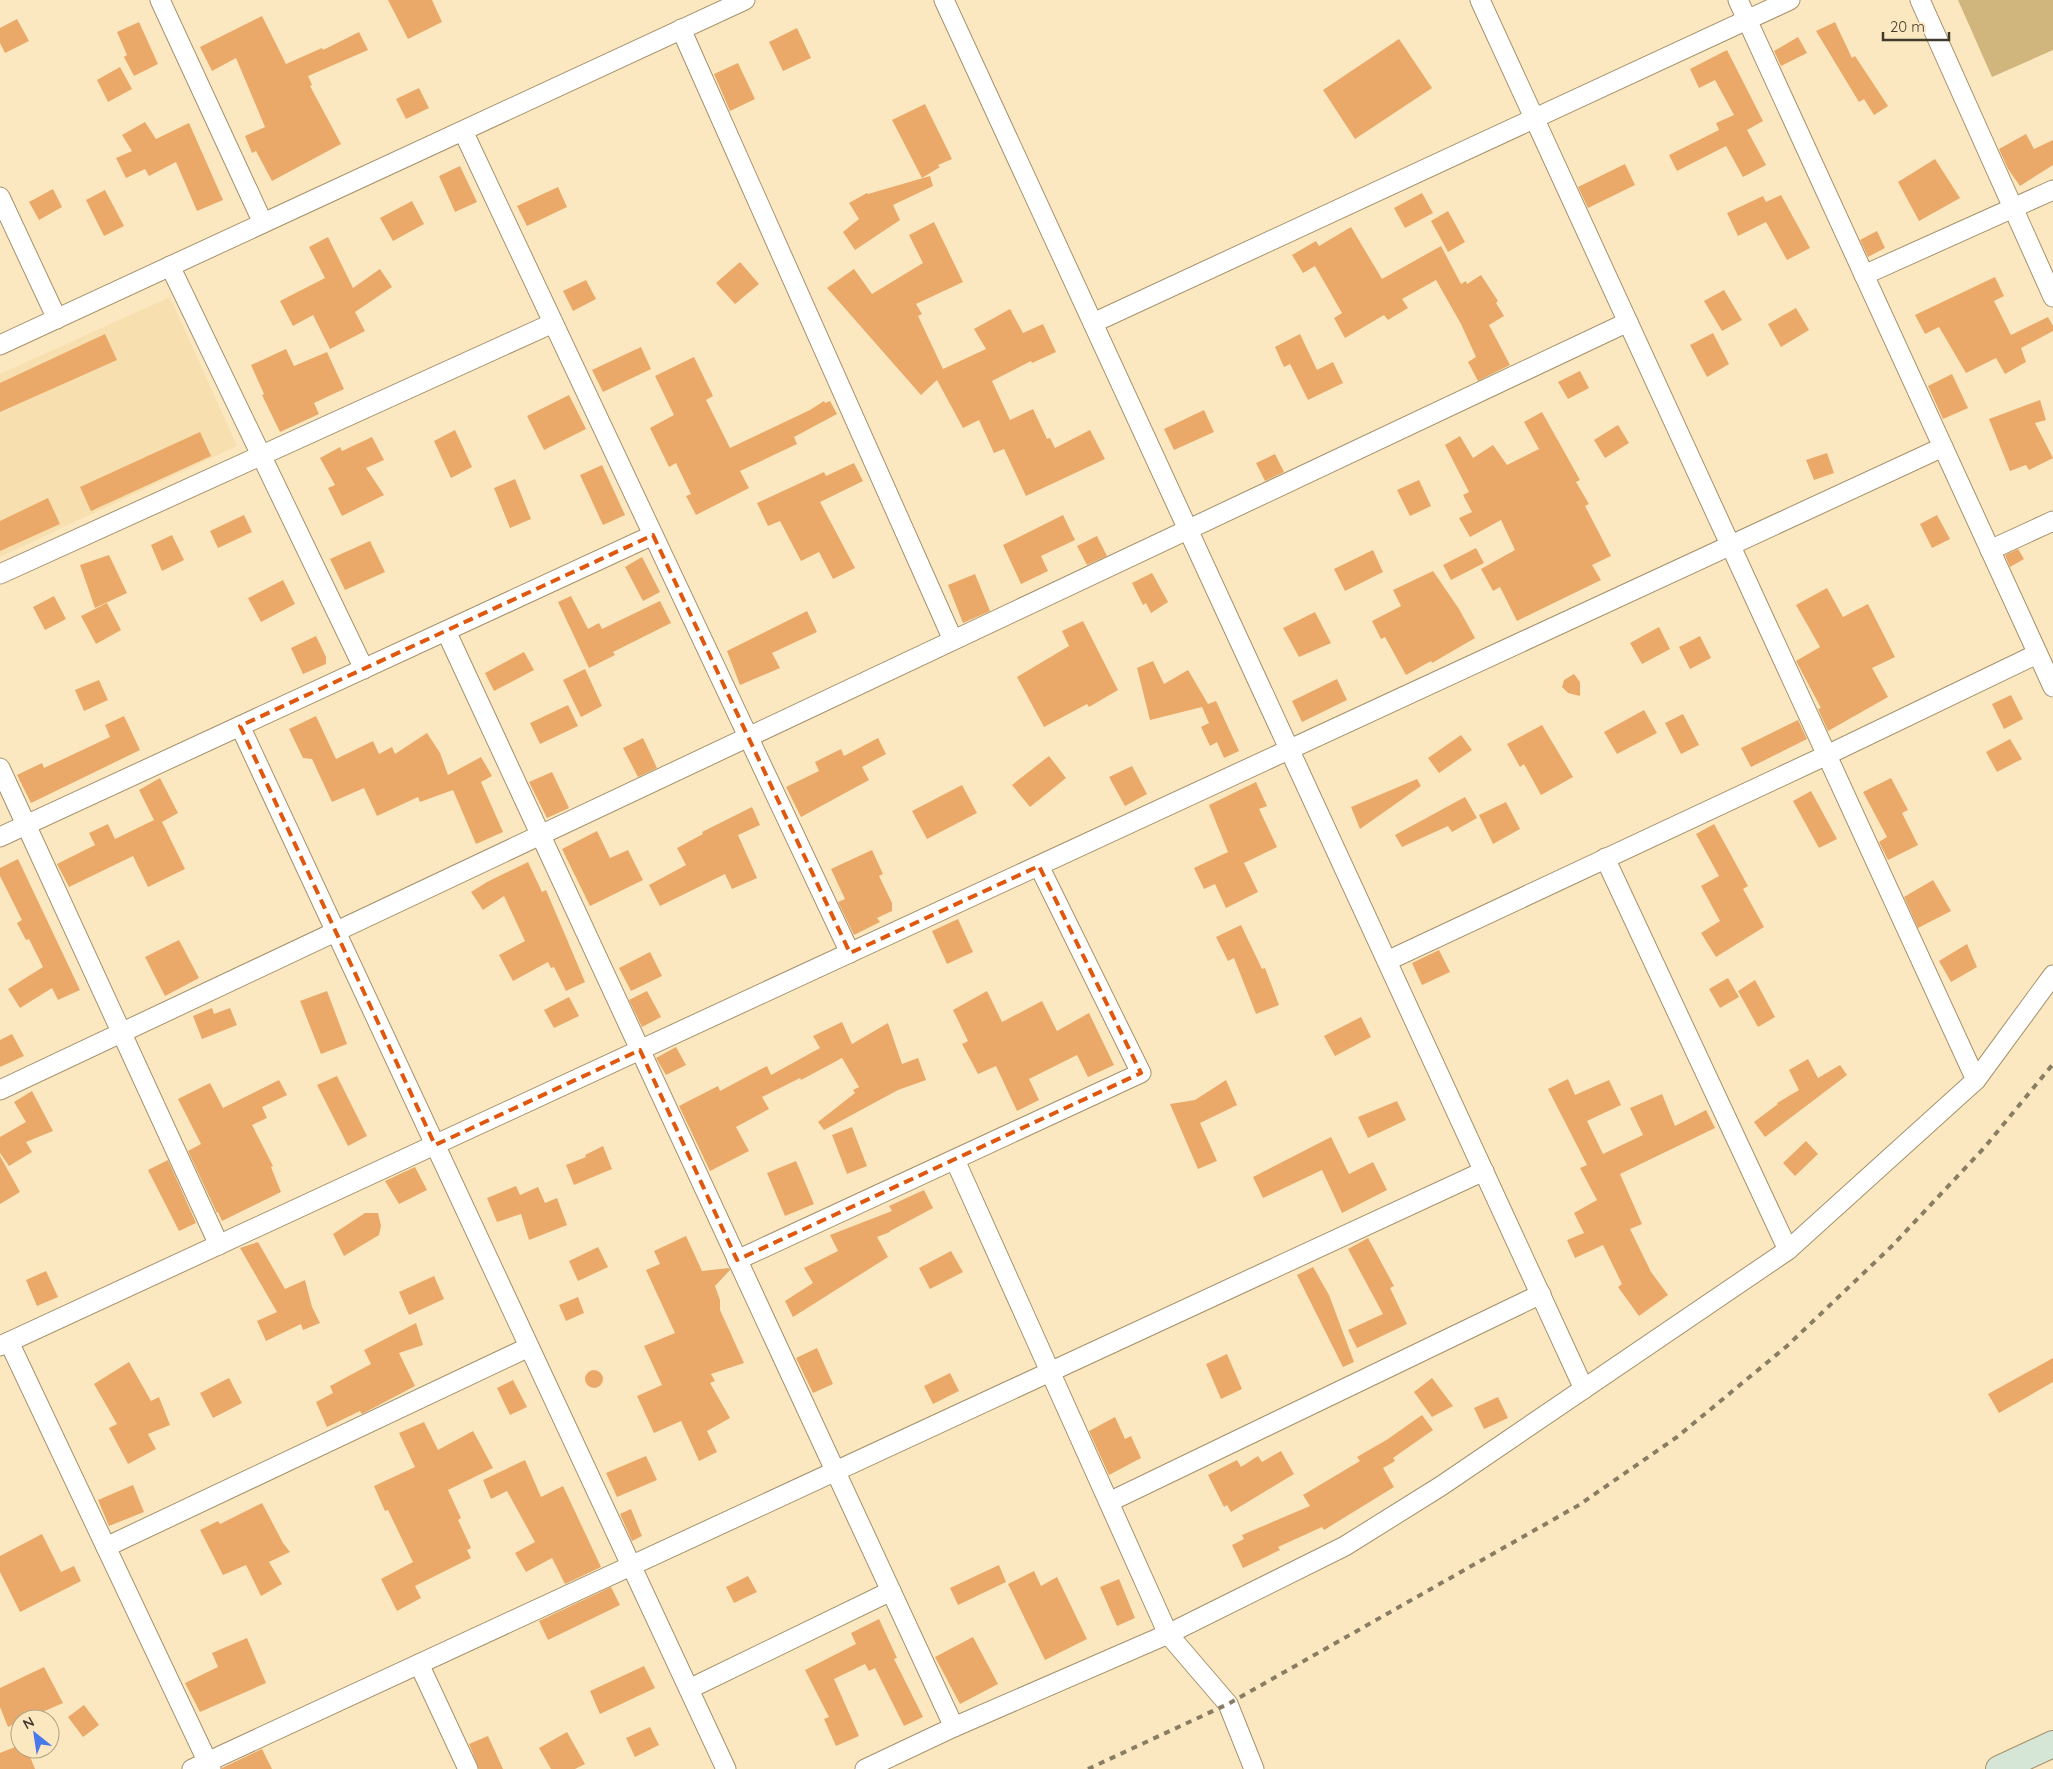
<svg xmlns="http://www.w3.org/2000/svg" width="2053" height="1769" viewBox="0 0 2053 1769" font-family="Quicksand,sans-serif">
  <rect width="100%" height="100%" fill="#fce8c0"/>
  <!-- built -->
  <polygon fill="#f7dfb0" points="170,297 237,446 0,557 0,374"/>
  <!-- green -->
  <polygon fill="#d0b57c" points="1958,0 2053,0 2053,50 1992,77"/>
  <!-- building -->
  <g fill="#eaa968">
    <polygon points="388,0 432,0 442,22 408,39"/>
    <polygon points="262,16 286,64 322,48 323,50 359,32 368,50 308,76 312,85 310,86 341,144 272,181 256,151 252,153 245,136 265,127 236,58 212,71 200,47"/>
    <polygon points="17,19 29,41 5,53 0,43 0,28"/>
    <polygon points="139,22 158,64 134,76 124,57 127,55 117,32"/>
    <polygon points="1835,22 1852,58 1855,56 1888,106 1874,115 1864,99 1859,102 1816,31"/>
    <polygon points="797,28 811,58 783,71 769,42"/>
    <polygon points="1798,37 1807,53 1781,66 1774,51"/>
    <polygon points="1399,39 1432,88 1355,139 1323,90"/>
    <polygon points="1727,50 1763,121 1747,130 1766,165 1743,177 1726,146 1677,171 1669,155 1719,130 1716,123 1734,115 1715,80 1699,88 1690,69"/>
    <polygon points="738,63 755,99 730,111 714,74"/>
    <polygon points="120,67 132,89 108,102 97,80"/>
    <polygon points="419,88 429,108 406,119 396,99"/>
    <polygon points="925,104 952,159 938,165 940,167 922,178 892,120"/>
    <polygon points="145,122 156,139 189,123 223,200 197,211 176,162 149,176 145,169 126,178 116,158 132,151 122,135"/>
    <polygon points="2026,134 2034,149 2053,140 2053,165 2020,186 2008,169 1999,149"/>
    <polygon points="1935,159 1960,198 1919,221 1898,182"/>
    <polygon points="1625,164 1635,185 1588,208 1578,187"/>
    <polygon points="460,166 477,202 455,212 439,176"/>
    <polygon points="930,176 933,186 893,205 900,220 855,250 843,232 859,219 849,203 867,193 868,194"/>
    <polygon points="558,187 567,207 527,226 517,206"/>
    <polygon points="53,189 62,207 39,220 29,202"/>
    <polygon points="105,190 124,226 104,236 86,200"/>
    <polygon points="1422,193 1433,213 1405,228 1394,208"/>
    <polygon points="1781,195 1810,248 1787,260 1766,222 1738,236 1727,213 1763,196 1766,202"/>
    <polygon points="412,201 424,224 393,241 380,218"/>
    <polygon points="1448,211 1465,242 1448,252 1431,221"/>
    <polygon points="934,222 963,282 916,304 922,314 918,316 943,369 986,349 974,329 1010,309 1023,333 1043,324 1056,352 1032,363 1031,361 992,381 1010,420 1033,409 1047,439 1050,438 1055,448 1090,430 1105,459 1026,496 1004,449 994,453 979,420 963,428 937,380 921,395 827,288 854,269 872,294 923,263 909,235"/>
    <polygon points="1351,227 1382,279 1441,246 1461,284 1466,281 1467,284 1481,275 1498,301 1496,303 1504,316 1489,325 1510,365 1478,381 1468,362 1476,357 1461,324 1436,280 1402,299 1408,308 1388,320 1384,315 1345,338 1334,318 1342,313 1315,266 1303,273 1292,255 1316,241 1319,246"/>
    <polygon points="1877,231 1885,248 1868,257 1860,240"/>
    <polygon points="328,237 353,288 380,269 392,287 355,312 365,331 330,349 313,315 293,326 280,301 325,278 309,247"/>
    <polygon points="740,262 759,284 735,304 716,283"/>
    <polygon points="1995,277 2004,296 1994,301 2011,335 2048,317 2053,326 2053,331 2021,348 2026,362 2005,374 1996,358 1966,373 1939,327 1925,334 1915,315"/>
    <polygon points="586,280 596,299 573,311 563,291"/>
    <polygon points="1724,290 1742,320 1722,331 1704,301"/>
    <polygon points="1796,308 1809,330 1781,347 1768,324"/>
    <polygon points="1713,333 1729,364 1707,377 1690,345"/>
    <polygon points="105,334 117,360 0,412 0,383"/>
    <polygon points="1300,334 1317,370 1333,362 1343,383 1308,400 1290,364 1284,367 1275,347"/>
    <polygon points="641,347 651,369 603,392 592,370"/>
    <polygon points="286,349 294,366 327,352 344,389 314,403 319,414 280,432 262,395 264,394 251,365"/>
    <polygon points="694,357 713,396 706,400 730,448 810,410 824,401 825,403 830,401 837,414 794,437 797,444 740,471 749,488 696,515 686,496 691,494 676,463 669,467 650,428 674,415 655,376"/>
    <polygon points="1580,371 1589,388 1568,399 1558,382"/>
    <polygon points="1952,374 1968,408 1943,419 1928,386"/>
    <polygon points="569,395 586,429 544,450 527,416"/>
    <polygon points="2040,400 2046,420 2035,423 2053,458 2029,470 2026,465 2010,471 1989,419"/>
    <polygon points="1204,410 1214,432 1174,450 1164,429"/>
    <polygon points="1542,412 1580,480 1576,482 1589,504 1585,506 1611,556 1592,565 1601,580 1517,621 1500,587 1493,591 1481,569 1515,550 1501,520 1470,537 1459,518 1472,512 1463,495 1469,492 1445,445 1460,436 1473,458 1493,445 1507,465 1539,449 1524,422"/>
    <polygon points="1618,425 1629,443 1605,458 1594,440"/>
    <polygon points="455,430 472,467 451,478 434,441"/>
    <polygon points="200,432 211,456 91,511 80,487"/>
    <polygon points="372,437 384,460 366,468 384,495 342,516 328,488 335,485 320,458 340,447 342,451"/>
    <polygon points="1827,453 1834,473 1814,480 1806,460"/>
    <polygon points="1275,454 1284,472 1265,481 1256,463"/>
    <polygon points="854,463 863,481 820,502 855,568 833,579 819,552 801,561 780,521 768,526 757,503 824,472 826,476"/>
    <polygon points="602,465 625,515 603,525 580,475"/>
    <polygon points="515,479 531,519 510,528 494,488"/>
    <polygon points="1419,480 1431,506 1410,516 1397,490"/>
    <polygon points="48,498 60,524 0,551 0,521"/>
    <polygon points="244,515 252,532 218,548 210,531"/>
    <polygon points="1063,515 1075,540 1041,556 1048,571 1021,584 1003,545"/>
    <polygon points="1937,515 1950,539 1932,548 1920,524"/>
    <polygon points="172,535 184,560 162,571 151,545"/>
    <polygon points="1097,536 1107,556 1087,565 1077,546"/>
    <polygon points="370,541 385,572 345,590 330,559"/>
    <polygon points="1476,548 1484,563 1451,580 1443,565"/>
    <polygon points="2018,549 2024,559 2010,567 2005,555"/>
    <polygon points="1373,550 1383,572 1345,591 1334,569"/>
    <polygon points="109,555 127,593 95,608 80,565"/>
    <polygon points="642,557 660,592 643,601 625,567"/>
    <polygon points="1433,571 1459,609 1475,638 1432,663 1431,661 1406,675 1385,637 1381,639 1372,621 1401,606 1393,590"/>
    <polygon points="1152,573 1168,602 1151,613 1146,603 1143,605 1132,583"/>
    <polygon points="975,574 990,611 963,623 948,585"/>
    <polygon points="283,580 295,604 261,622 248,598"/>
    <polygon points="1827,588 1843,617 1868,604 1895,657 1872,668 1888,697 1828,731 1818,709 1821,708 1796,661 1820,647 1796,605"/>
    <polygon points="54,596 66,619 45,630 33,607"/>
    <polygon points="571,596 588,629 599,623 602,629 660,601 671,623 613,652 615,655 589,668 558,602"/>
    <polygon points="107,603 121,630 96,644 81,616"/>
    <polygon points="807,611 817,632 772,653 780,668 740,685 727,651"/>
    <polygon points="1315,612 1331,643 1299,657 1283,628"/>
    <polygon points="1083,621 1118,690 1089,707 1087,704 1044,727 1017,677 1069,646 1062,631"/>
    <polygon points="1659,627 1670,649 1642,664 1630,643"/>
    <polygon points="316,636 326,657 326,664 303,674 291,648"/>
    <polygon points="1700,636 1711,658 1690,669 1679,647"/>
    <polygon points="524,652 534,670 494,691 485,673"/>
    <polygon points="1153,661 1164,684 1188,670 1208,704 1216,701 1239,751 1224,758 1217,742 1210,746 1201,727 1209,723 1202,707 1150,720 1137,668"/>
    <polygon points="585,669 602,706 581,717 563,680"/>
    <polygon points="1574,674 1580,682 1580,696 1568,693 1562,687 1564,680"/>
    <polygon points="1337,679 1347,700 1302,722 1292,701"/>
    <polygon points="99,680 108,700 84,711 75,690"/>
    <polygon points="2011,695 2023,719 2004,729 1992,704"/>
    <polygon points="568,705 578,726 540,744 530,723"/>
    <polygon points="1644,710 1657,733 1617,754 1604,732"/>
    <polygon points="1683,714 1699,745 1681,754 1665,723"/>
    <polygon points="124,716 140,750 31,803 17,775 42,763 44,768 110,737 105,725"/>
    <polygon points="316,716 336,759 373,741 379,754 392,747 395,754 427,733 440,753 448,775 481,757 492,776 481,782 503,832 476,844 453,790 420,802 418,797 377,816 364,788 332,802 312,759 303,758 289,729"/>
    <polygon points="1798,720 1807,739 1751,767 1741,748"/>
    <polygon points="1542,725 1573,777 1541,795 1524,764 1520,767 1507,744"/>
    <polygon points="1461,735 1472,750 1439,773 1428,758"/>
    <polygon points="643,738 657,768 638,777 623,748"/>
    <polygon points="878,738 886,754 862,767 869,780 801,817 786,787 819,771 815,762 841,749 844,756"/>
    <polygon points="2010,739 2022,759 1997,772 1986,752"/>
    <polygon points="1049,756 1066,778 1030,807 1012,785"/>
    <polygon points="1132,766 1147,794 1125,806 1109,777"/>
    <polygon points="552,772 569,808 547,818 529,782"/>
    <polygon points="160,778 178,813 162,822 185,869 148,887 133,856 69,887 57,864 95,845 89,833 108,824 115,839 154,820 139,790"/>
    <polygon points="1891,778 1908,810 1902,813 1918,845 1888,860 1879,842 1887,837 1863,792"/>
    <polygon points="1417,779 1421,786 1360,829 1351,807"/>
    <polygon points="1256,782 1267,806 1259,809 1277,847 1244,863 1258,892 1226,908 1215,884 1204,889 1194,868 1228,852 1209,805"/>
    <polygon points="962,785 977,813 927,839 912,811"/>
    <polygon points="1811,791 1837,839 1819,848 1793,801"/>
    <polygon points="1465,797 1477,818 1452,832 1448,826 1402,847 1395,835"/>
    <polygon points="1506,802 1520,829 1493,844 1479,815"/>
    <polygon points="752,807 760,825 738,835 757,878 732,889 725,874 660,906 649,885 686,865 677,848 703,834 702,832"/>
    <polygon points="1714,824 1748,886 1743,889 1764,927 1716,957 1701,933 1720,921 1701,886 1719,876 1696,834"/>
    <polygon points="597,831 610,858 628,850 643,880 590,906 562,849"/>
    <polygon points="872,850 883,874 879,876 892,903 892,911 877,918 880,922 854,935 838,902 845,899 831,869"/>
    <polygon points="18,859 80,990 58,1000 52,988 20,1008 8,989 43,967 29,939 26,940 17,923 22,920 0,876 0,868"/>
    <polygon points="528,862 542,892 546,890 585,982 566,991 554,967 551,968 548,962 513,981 499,955 525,941 504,896 483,910 471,892 487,882"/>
    <polygon points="1933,880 1951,911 1918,928 1904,897"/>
    <polygon points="958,919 973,952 947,964 932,931"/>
    <polygon points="1241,925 1262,969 1265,968 1279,1005 1256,1014 1234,958 1228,961 1216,937"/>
    <polygon points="179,940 199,978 165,996 145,957"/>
    <polygon points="1967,944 1977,967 1951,982 1939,961"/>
    <polygon points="1439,950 1450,972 1422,985 1412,963"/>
    <polygon points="650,952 662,976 631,991 619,968"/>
    <polygon points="1728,978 1739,997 1720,1008 1709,989"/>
    <polygon points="1755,980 1775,1017 1758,1027 1738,991"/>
    <polygon points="327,991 347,1044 321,1054 300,1001"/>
    <polygon points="647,991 661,1017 642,1027 629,1000"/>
    <polygon points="987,991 1002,1022 1042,1001 1057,1031 1089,1013 1114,1065 1088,1077 1077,1055 1029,1079 1039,1100 1017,1111 996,1066 978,1074 962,1044 968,1041 953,1010"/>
    <polygon points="569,997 579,1016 554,1028 544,1010"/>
    <polygon points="212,1008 214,1014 230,1008 237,1025 202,1039 193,1016"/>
    <polygon points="1361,1017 1371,1037 1335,1056 1324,1036"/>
    <polygon points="842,1022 852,1044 888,1023 902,1064 918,1058 926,1080 898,1090 824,1130 818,1122 855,1093 853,1090 859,1087 842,1058 801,1080 800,1078 762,1097 769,1109 736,1127 749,1151 710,1171 679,1106 718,1086 720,1091 767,1066 771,1075 820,1048 813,1036"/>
    <polygon points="12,1034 24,1056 0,1067 0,1040"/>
    <polygon points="676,1047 686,1065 666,1075 656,1058"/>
    <polygon points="1808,1059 1818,1078 1840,1065 1847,1075 1765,1137 1754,1122 1778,1104 1777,1103 1799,1090 1789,1070"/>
    <polygon points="337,1076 367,1136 348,1146 317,1085"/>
    <polygon points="1568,1079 1575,1095 1609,1080 1621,1105 1587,1121 1603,1154 1643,1135 1630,1108 1662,1094 1675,1126 1706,1110 1715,1128 1620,1174 1642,1224 1630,1229 1651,1272 1668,1295 1639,1316 1618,1287 1622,1284 1603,1245 1575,1258 1567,1240 1584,1233 1574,1213 1597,1200 1580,1168 1587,1165 1548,1089"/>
    <polygon points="279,1080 287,1095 262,1107 267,1118 252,1125 273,1166 271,1167 281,1192 222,1221 218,1212 217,1213 188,1151 201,1144 178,1099 210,1083 223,1108"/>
    <polygon points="1226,1080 1237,1105 1200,1123 1217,1161 1198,1169 1170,1104 1195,1100"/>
    <polygon points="32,1091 53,1131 26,1142 32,1152 9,1166 0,1153 0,1137 26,1122 14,1102"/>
    <polygon points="1397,1101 1406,1120 1368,1138 1358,1117"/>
    <polygon points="852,1127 867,1166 847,1174 832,1135"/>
    <polygon points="1331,1137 1349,1174 1373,1162 1387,1190 1342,1213 1322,1170 1263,1198 1253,1177"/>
    <polygon points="1806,1141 1818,1154 1795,1176 1783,1163"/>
    <polygon points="603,1146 612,1169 574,1185 566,1165 586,1157 585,1155"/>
    <polygon points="0,1156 20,1192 0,1204"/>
    <polygon points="168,1160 196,1223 179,1231 148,1170"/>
    <polygon points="796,1161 814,1204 785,1216 767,1173"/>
    <polygon points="415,1167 427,1190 399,1204 385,1181"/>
    <polygon points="516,1186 520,1195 538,1187 545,1203 557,1198 567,1225 529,1240 521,1214 497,1222 487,1198"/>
    <polygon points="924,1190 933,1208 890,1231 890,1232 877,1237 888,1257 793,1317 785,1301 813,1283 804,1268 838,1251 830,1235 892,1211 889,1206"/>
    <polygon points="365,1213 378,1213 381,1226 379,1235 344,1256 333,1234"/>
    <polygon points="686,1236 702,1271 729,1268 730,1270 715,1286 720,1300 720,1310 744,1363 711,1374 715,1381 710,1383 730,1418 707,1431 717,1452 699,1461 681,1421 654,1433 637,1396 662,1385 644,1346 675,1333 646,1270 660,1264 654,1251"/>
    <polygon points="1368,1238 1394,1286 1390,1288 1407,1324 1357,1348 1348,1330 1383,1314 1348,1249"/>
    <polygon points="258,1242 285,1289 305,1280 312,1307 320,1323 303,1330 301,1324 266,1341 257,1321 277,1312 240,1248"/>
    <polygon points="598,1247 608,1267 578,1281 569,1261"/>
    <polygon points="951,1251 963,1272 930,1289 919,1268"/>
    <polygon points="1313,1267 1329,1295 1354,1362 1343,1367 1297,1275"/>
    <polygon points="46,1271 58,1297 37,1306 26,1280"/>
    <polygon points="434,1276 444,1299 409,1315 399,1292"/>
    <polygon points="578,1297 584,1313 566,1321 559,1305"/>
    <polygon points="416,1323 423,1345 399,1353 415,1386 362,1414 360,1411 327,1427 316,1402 333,1393 330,1386 371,1364 364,1350"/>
    <polygon points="817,1348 833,1384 813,1393 796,1358"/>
    <polygon points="1227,1354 1242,1389 1221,1399 1206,1364"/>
    <polygon points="2053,1358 2053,1382 1999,1413 1988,1394"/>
    <polygon points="129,1362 151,1401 159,1397 170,1425 148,1434 156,1449 128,1464 109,1428 117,1424 94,1384"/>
    <circle cx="594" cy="1379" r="9"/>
    <polygon points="950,1373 959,1391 933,1404 924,1386"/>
    <polygon points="229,1378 242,1403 213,1418 200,1393"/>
    <polygon points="1432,1378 1453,1406 1432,1417 1414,1392"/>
    <polygon points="513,1380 527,1407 510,1415 497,1388"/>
    <polygon points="1498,1397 1508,1418 1484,1429 1474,1408"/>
    <polygon points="1422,1415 1433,1430 1393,1458 1395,1461 1383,1468 1394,1487 1324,1530 1322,1527 1278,1547 1280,1550 1243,1568 1232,1545 1244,1539 1242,1535 1310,1506 1303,1495 1360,1461 1357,1457 1388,1439"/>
    <polygon points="1115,1417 1125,1439 1131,1436 1141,1458 1109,1475 1089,1431"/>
    <polygon points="424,1422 438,1450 473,1431 493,1468 448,1490 461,1518 458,1520 471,1548 467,1550 471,1558 415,1586 421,1598 397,1611 381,1579 413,1562 388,1510 385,1511 374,1486 415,1467 399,1433"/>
    <polygon points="1281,1451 1294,1474 1231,1512 1227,1505 1224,1507 1208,1475 1237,1460 1241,1467 1258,1456 1262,1462"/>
    <polygon points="646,1456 657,1480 617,1497 606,1473"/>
    <polygon points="525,1460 541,1497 563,1486 601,1567 565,1584 552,1558 526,1572 515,1553 535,1542 507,1491 491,1499 483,1480"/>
    <polygon points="133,1485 144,1512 109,1526 98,1500"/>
    <polygon points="262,1503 283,1543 290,1552 269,1562 282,1584 261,1596 246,1565 223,1575 200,1530 218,1521 220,1524"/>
    <polygon points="631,1509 642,1536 632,1541 620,1514"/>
    <polygon points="42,1534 61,1572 74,1566 81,1581 20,1612 0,1572 0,1556"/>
    <polygon points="999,1565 1006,1582 958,1605 950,1588"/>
    <polygon points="1034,1571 1041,1586 1057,1577 1087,1639 1045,1660 1008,1584"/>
    <polygon points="748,1576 757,1592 734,1603 726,1587"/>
    <polygon points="1119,1579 1135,1618 1117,1626 1100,1587"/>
    <polygon points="611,1587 620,1605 548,1640 539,1621"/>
    <polygon points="879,1619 897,1658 894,1659 923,1717 904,1726 875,1668 869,1671 865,1664 834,1679 859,1736 836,1746 824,1719 829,1717 805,1670 856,1644 851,1633"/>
    <polygon points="973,1637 998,1684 960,1704 935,1657"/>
    <polygon points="247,1638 266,1683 200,1712 185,1683 218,1667 212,1653"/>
    <polygon points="644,1666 655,1688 600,1714 590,1691"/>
    <polygon points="44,1667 63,1703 26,1719 20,1719 20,1721 8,1727 0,1707 0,1688"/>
    <polygon points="84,1705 99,1725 83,1737 68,1717"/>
    <polygon points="650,1727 659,1745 635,1757 626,1738"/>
    <polygon points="567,1732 585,1764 575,1769 551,1769 539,1748"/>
    <polygon points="488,1736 503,1769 479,1769 469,1744"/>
    <polygon points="20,1745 20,1749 27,1749 35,1769 0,1769 0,1753"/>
    <polygon points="262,1749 272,1769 222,1769 222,1768"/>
  </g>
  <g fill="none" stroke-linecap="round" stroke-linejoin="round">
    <defs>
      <g id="minor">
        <polyline points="160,0 263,223"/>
        <polyline points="944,0 1584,1389"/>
        <polyline points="1480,0 1976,1080"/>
        <polyline points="1738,0 2053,687"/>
        <polyline points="1920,0 2053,297"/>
        <polyline points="681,29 953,640"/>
        <polyline points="463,131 850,953"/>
        <polyline points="0,197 57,319"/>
        <polyline points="170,266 364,669"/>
        <polyline points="1864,275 2053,190"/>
        <polyline points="1093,323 1790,0"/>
        <polyline points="0,345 745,0"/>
        <polyline points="1990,550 2053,521"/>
        <polyline points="0,574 553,323"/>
        <polyline points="446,631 954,1727"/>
        <polyline points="240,726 726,1769"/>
        <polyline points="0,768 219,1245"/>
        <polyline points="0,837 653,535"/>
        <polyline points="1605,858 1788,1250"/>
        <polyline points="1387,961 1827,755 2037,654"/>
        <polyline points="0,1090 1628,322"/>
        <polyline points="955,1160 1168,1634 1228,1704 1254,1769"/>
        <polyline points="737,1260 1141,1073 1039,866"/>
        <polyline points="9,1342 211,1769"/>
        <polyline points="0,1346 1943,447"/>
        <polyline points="1109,1502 1541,1294"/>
        <polyline points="106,1547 529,1347"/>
        <polyline points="419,1664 468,1769"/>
        <polyline points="689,1689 891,1591"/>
        <polyline points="192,1769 1484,1171"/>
        <polyline points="865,1769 954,1727 1168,1634 1345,1546 1441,1486 1788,1250 1976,1080 2053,975"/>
      </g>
      <polyline id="secondary" points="1999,1769 2053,1744"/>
    </defs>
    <!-- minor casing -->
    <use href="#minor" stroke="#a4926c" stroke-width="21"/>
    <!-- secondary casing -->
    <use href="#secondary" stroke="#a4926c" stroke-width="28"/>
    <!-- minor -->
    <use href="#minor" stroke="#fff" stroke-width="19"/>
    <!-- secondary -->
    <use href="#secondary" stroke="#d5e6d6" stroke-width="26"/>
    <!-- rail -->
    <polyline stroke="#897d64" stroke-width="4" stroke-dasharray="6 6" stroke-linecap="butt" points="1088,1769 1228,1704 1579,1505 1677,1437 1787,1346 1892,1246 1984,1148 2053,1064"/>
  </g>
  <!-- marked area -->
  <path fill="none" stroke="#e0570e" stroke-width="4" stroke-dasharray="10 6" stroke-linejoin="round" d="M653 535 850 953 1039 866 1141 1073 737 1260 640 1050 435 1145 240 726Z"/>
  <!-- north arrow -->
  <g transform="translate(35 1734) rotate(330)"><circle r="24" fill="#fce8c0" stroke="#b2a284"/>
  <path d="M0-4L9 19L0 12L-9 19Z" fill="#4978ea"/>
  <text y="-8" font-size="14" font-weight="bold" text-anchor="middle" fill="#423a2a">N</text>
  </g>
  <!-- scale -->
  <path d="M1883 32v8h66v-8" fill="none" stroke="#423a2a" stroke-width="2.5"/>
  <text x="1890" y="32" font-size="15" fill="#423a2a" stroke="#fce8c0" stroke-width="4" paint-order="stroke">20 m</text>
</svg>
